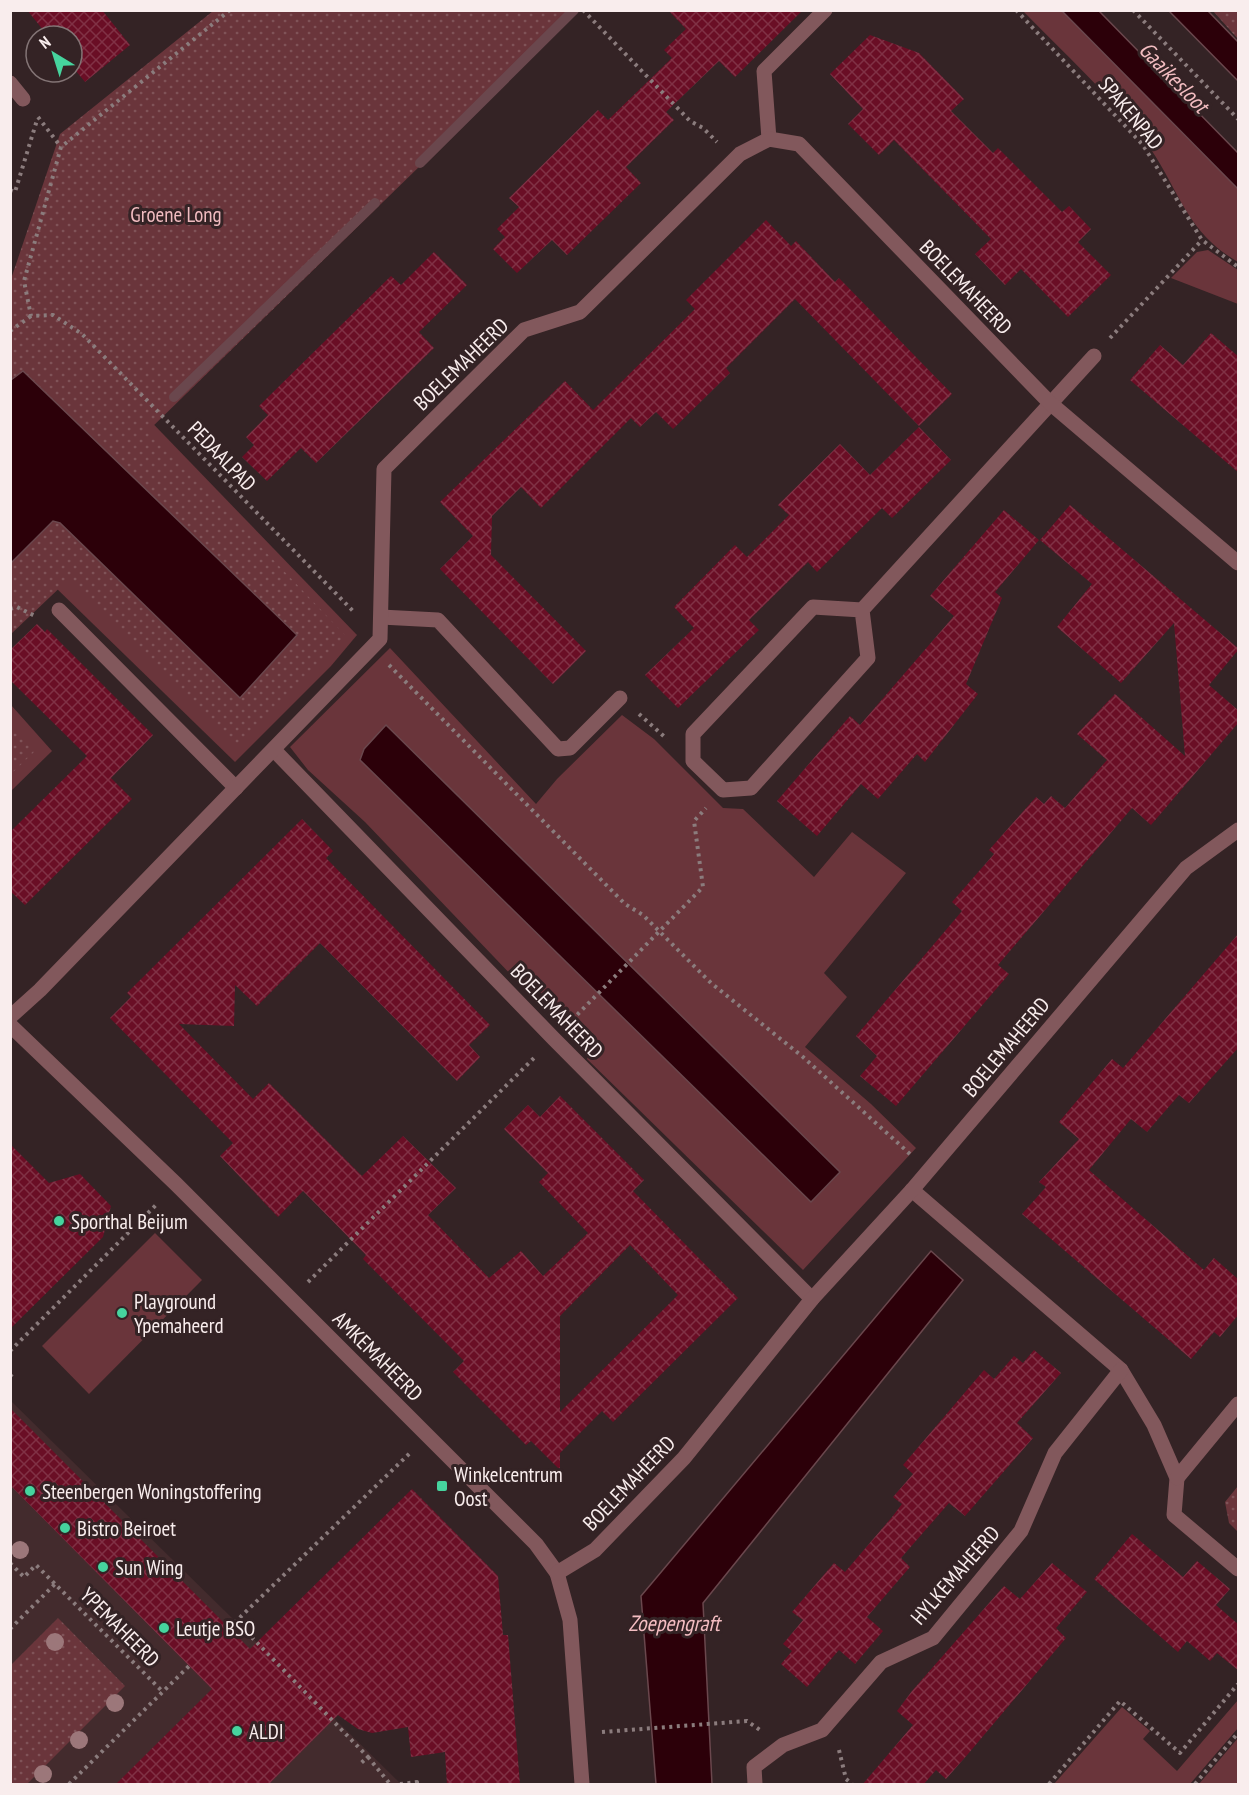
<svg xmlns="http://www.w3.org/2000/svg" width="1249" height="1795" viewBox="0 0 1249 1795" font-family="'PT Sans Narrow',sans-serif">
  <defs>
    <pattern id="park-dots" width="8" height="8" patternUnits="userSpaceOnUse" patternTransform="scale(1.5)"><rect width="8" height="8" fill="#6a353b"/><path d="M2 2h.1M6 6h.1" fill="none" stroke="#805358" stroke-width="1.8" stroke-linecap="round"/></pattern>
    <pattern id="building-cross-hatch" width="8" height="8" patternUnits="userSpaceOnUse" patternTransform="scale(1.5)"><rect width="8" height="8" fill="#6a0e25"/><path d="M0 0l8 8M0 8l8-8" fill="none" stroke="#803145"/></pattern>
  </defs>
  <rect width="100%" height="100%" fill="#342325"/>
  <!-- built -->
  <polygon fill="#432b2d" points="11,1401 401,1784 11,1784"/>
  <!-- grass -->
  <g fill="#6a353b" fill-rule="evenodd">
    <path d="M1023 11H1062L1238 189V262C1184 231 1179 187 1145 141 1109 94 1064 53 1023 11Z"/>
    <polygon points="1208,250 1238,270 1238,304 1171,278 1197,252"/>
    <polygon points="108,377 357,635 331,666 235,762 54,586"/>
    <path d="M390 648 536 804 557 779 622 715 654 739 723 808 743 809 814 877 852 832 906 873 824 973 847 997 805 1047 871 1104 916 1148 803 1270 587 1059 593 1043 578 1023 547 996 518 982 365 822 308 770 290 747ZM386 726 840 1172 811 1202 360 760Z"/>
    <polygon points="11,705 52,751 11,791"/>
    <polygon points="155,1233 202,1280 89,1394 42,1346"/>
    <polygon points="1238,1700 1238,1728 1190,1784 1054,1784 1122,1707 1150,1731 1143,1739 1177,1771"/>
    <polygon points="1238,1738 1238,1784 1199,1784"/>
  </g>
  <!-- park -->
  <g fill="url(#park-dots)">
    <polygon points="213,11 579,11 149,430 346,636 238,747 70,578 11,634 11,279 60,134"/>
    <polygon points="1213,11 1238,11 1238,39"/>
    <polygon points="11,722 35,751 11,774"/>
    <polygon points="1238,1486 1238,1532 1229,1523 1225,1502"/>
    <polygon points="58,1618 125,1686 27,1784 11,1784 11,1665"/>
  </g>
  <!-- water -->
  <g fill="#2c0009" stroke="#6a474d" stroke-width="1.5">
    <polygon points="1062,11 1099,11 1238,153 1238,189"/>
    <polygon points="1169,11 1208,11 1238,42 1238,81"/>
    <polygon points="23,371 297,635 240,698 60,523 53,521 11,563 11,380"/>
    <polygon points="386,725 840,1172 811,1202 360,760 364,749"/>
    <polygon points="931,1251 963,1280 703,1603 712,1784 656,1784 641,1596"/>
  </g>
  <g fill="none" stroke-linecap="round" stroke-linejoin="round">
    <!-- stream -->
    <g stroke="#6a474d" stroke-width="10">
      <polyline points="420,163 574,10"/>
      <polyline points="174,397 375,203"/>
    </g>
  </g>
  <!-- building -->
  <g fill="url(#building-cross-hatch)" fill-rule="evenodd">
    <polygon points="27,10 102,10 130,45 85,82 72,66 72,36 48,36"/>
    <polygon points="668,10 803,10 735,77 719,61 666,112 674,120 626,167 641,183 567,255 552,240 517,273 493,249 505,237 497,229 519,207 509,198 598,110 608,120 672,58 664,50 686,29"/>
    <polygon points="870,35 919,53 964,99 951,111 993,153 998,148 1062,212 1069,206 1091,229 1078,242 1111,275 1068,317 1021,269 1005,285 975,254 991,239 894,140 879,155 848,124 863,109 830,74"/>
    <polygon points="766,220 791,246 796,241 835,282 839,278 952,394 919,426 795,299 726,368 730,373 673,429 656,412 640,427 631,418 541,508 521,487 492,516 491,555 586,651 553,684 440,569 473,536 440,502 565,381 593,410 695,309 686,300"/>
    <polygon points="434,252 467,285 419,332 434,348 316,463 301,448 267,481 242,457 254,445 246,437 268,415 259,406 391,276 401,285"/>
    <polygon points="1211,333 1239,357 1239,473 1130,380 1160,345 1183,365"/>
    <polygon points="919,427 951,460 892,518 882,508 817,572 808,562 749,620 759,630 678,708 645,675 694,628 674,607 735,545 747,557 789,515 778,505 840,444 870,475"/>
    <polygon points="1070,505 1239,649 1209,685 1239,711 1239,722 1151,825 1132,808 998,965 1009,974 896,1106 860,1076 877,1056 856,1036 962,911 952,902 994,854 989,850 1036,797 1044,804 1051,796 1065,808 1107,760 1077,734 1115,694 1185,756 1174,623 1121,683 1057,627 1092,584 1040,540"/>
    <polygon points="1004,510 1039,540 995,592 1002,598 966,684 978,694 925,762 917,754 878,799 861,784 817,836 777,801 850,716 860,725 954,616 930,596"/>
    <polygon points="37,624 45,632 47,629 153,735 111,778 132,799 25,905 10,891 10,832 87,756 10,680 10,650"/>
    <path d="M302 819 333 851 326 858 490 1025 469 1045 480 1057 457 1081 320 943 257 1006 235 985 234 1026 179 1024 253 1099 269 1083 362 1176 403 1136 456 1188 428 1215 489 1278 521 1251 543 1276 588 1233 539 1182 548 1173 504 1129 528 1105 540 1117 560 1096 644 1180 633 1191 738 1298 613 1422 602 1411 560 1453V1470L531 1441 526 1445 453 1372 464 1361 363 1259 366 1255 303 1191 278 1217 220 1156 233 1143 110 1018 131 997 127 993ZM630 1245 678 1295 560 1412V1316Z"/>
    <polygon points="1239,933 1239,1047 1189,1103 1179,1095 1147,1132 1131,1119 1089,1170 1204,1270 1214,1258 1239,1280 1239,1314 1220,1337 1214,1332 1191,1359 1022,1214 1046,1187 1039,1182 1079,1139 1059,1122 1112,1059 1123,1068"/>
    <polygon points="10,1144 49,1183 80,1174 111,1206 103,1237 10,1329"/>
    <polygon points="1034,1350 1061,1373 1017,1423 1033,1438 965,1516 949,1503 901,1558 910,1567 867,1617 883,1631 855,1664 839,1650 807,1687 781,1664 792,1651 783,1644 803,1620 792,1612 834,1563 845,1572 892,1517 902,1504 893,1497 913,1474 903,1465 984,1370 994,1379 1014,1356 1023,1363"/>
    <polygon points="10,1408 250,1649 412,1489 498,1576 503,1635 508,1635 520,1785 447,1785 445,1752 411,1757 408,1727 372,1733 358,1729 338,1715 268,1785 115,1785 212,1689 10,1485"/>
    <polygon points="1132,1534 1183,1577 1197,1561 1230,1589 1216,1605 1239,1625 1239,1671 1217,1653 1210,1661 1187,1641 1178,1652 1094,1579"/>
    <polygon points="1052,1563 1087,1592 1056,1628 1066,1638 968,1754 946,1779 936,1770 923,1785 862,1785 913,1725 897,1711 912,1691 1004,1586 1020,1599"/>
  </g>
  <g fill="none" stroke-linecap="round" stroke-linejoin="round">
    <!-- path -->
    <g stroke="#8b7c7d" stroke-width="4" stroke-dasharray="3 4.5" stroke-linecap="butt">
      <polyline points="230,10 61,147 24,281 31,316 53,315 82,334 355,613"/>
      <polyline points="583,10 690,121 703,128 717,142"/>
      <polyline points="1016,10 1143,145 1202,240 1238,267"/>
      <polyline points="1133,10 1238,119"/>
      <polyline points="38,117 61,147"/>
      <polyline points="10,190 15,192 37,120"/>
      <polyline points="10,331 31,316"/>
      <polyline points="1110,338 1202,240"/>
      <polyline points="10,609 17,607 35,616"/>
      <polyline points="389,665 625,904 643,915 711,983 803,1057 910,1154"/>
      <polyline points="639,714 667,739"/>
      <polyline points="572,1020 703,887 694,821 706,808"/>
      <polyline points="308,1282 535,1057"/>
      <polyline points="10,1351 158,1203"/>
      <polyline points="10,1375 15,1379"/>
      <polyline points="10,1563 24,1577 36,1565 163,1692"/>
      <polyline points="236,1621 368,1757 360,1764"/>
      <polyline points="229,1628 410,1453"/>
      <polyline points="10,1629 55,1584"/>
      <polyline points="602,1732 747,1721 760,1730"/>
      <polyline points="839,1750 846,1779 852,1784"/>
      <polyline points="368,1757 390,1784"/>
      <polyline points="69,1784 189,1666"/>
      <polyline points="400,1784 417,1782 417,1784"/>
      <polyline points="1049,1784 1120,1701 1180,1753 1238,1684"/>
      <polyline points="1195,1784 1238,1733"/>
    </g>
    <!-- minor -->
    <g stroke="#82585c" stroke-width="15">
      <polyline points="10,83 23,99"/>
      <polyline points="769,139 764,71 825,10"/>
      <polyline points="59,610 236,788"/>
      <polyline points="862,610 813,607 693,734 693,761 723,790 751,788 868,658 862,610 1094,356"/>
      <polyline points="381,617 438,620 558,749 570,748 620,698"/>
      <polyline points="274,750 554,1039 812,1299"/>
      <polyline points="10,1017 40,990 380,639 384,469 524,330 580,312 740,154 769,139 799,144 1050,403 1238,563"/>
      <polyline points="10,1025 176,1184 536,1544 557,1573 570,1620 582,1784"/>
      <polyline points="912,1190 1121,1370 1154,1425 1177,1478 1174,1515 1238,1569"/>
      <polyline points="1177,1478 1238,1404"/>
      <polyline points="557,1573 595,1550 684,1458 812,1299 912,1190 1186,868 1238,830"/>
      <polyline points="755,1784 754,1767 783,1745 822,1730 881,1662 933,1638 1021,1531 1055,1453 1121,1370"/>
    </g>
  </g>
  <!-- trees -->
  <g fill="#9c777a">
    <circle cx="20" cy="1550" r="9"/>
    <circle cx="55" cy="1642" r="9"/>
    <circle cx="115" cy="1703" r="9"/>
    <circle cx="79" cy="1740" r="9"/>
    <circle cx="43" cy="1774" r="9"/>
  </g>
  <!-- markers -->
  <g fill="#46d49e" stroke="#342325" stroke-width="2">
    <circle cx="59" cy="1221" r="6"/>
    <circle cx="122" cy="1313" r="6"/>
    <rect x="436" y="1480" width="12" height="12" rx="3"/>
    <circle cx="30" cy="1491" r="6"/>
    <circle cx="65" cy="1528" r="6"/>
    <circle cx="103" cy="1567" r="6"/>
    <circle cx="164" cy="1628" r="6"/>
    <circle cx="237" cy="1731" r="6"/>
  </g>
  <g text-anchor="middle" dominant-baseline="central" stroke-width="6" stroke-linejoin="round" paint-order="stroke">
    <!-- street labels -->
    <g font-size="21" fill="#f9eded" stroke="#342325">
      <text transform="translate(1131 113) rotate(50)">SPAKENPAD</text>
      <text transform="translate(966 287) rotate(46)">BOELEMAHEERD</text>
      <text transform="translate(461 364) rotate(-44)">BOELEMAHEERD</text>
      <text transform="translate(222 456) rotate(46)">PEDAALPAD</text>
      <text transform="translate(557 1011) rotate(46)">BOELEMAHEERD</text>
      <text transform="translate(1006 1047) rotate(-50)">BOELEMAHEERD</text>
      <text transform="translate(378 1356) rotate(45)">AMKEMAHEERD</text>
      <text transform="translate(629 1483) rotate(-46)">BOELEMAHEERD</text>
      <text transform="translate(955 1575) rotate(-49)">HYLKEMAHEERD</text>
      <text transform="translate(120 1627) rotate(45)">YPEMAHEERD</text>
    </g>
    <!-- park labels -->
    <g font-size="21" fill="#f1bcc0" stroke="#342325">
      <text x="176" y="214">Groene Long</text>
    </g>
    <!-- poi labels -->
    <g font-size="21" fill="#f9eded" stroke="#342325" text-anchor="start">
      <text x="71" y="1221">Sporthal Beijum</text>
      <text x="134" y="1301">Playground<tspan x="134" dy="24">Ypemaheerd</tspan></text>
      <text x="454" y="1474">Winkelcentrum<tspan x="454" dy="24">Oost</tspan></text>
      <text x="42" y="1491">Steenbergen Woningstoffering</text>
      <text x="77" y="1528">Bistro Beiroet</text>
      <text x="115" y="1567">Sun Wing</text>
      <text x="176" y="1628">Leutje BSO</text>
      <text x="249" y="1731">ALDI</text>
    </g>
    <!-- water labels -->
    <g font-size="22" font-style="italic" fill="#f3bdc1" stroke="#342325">
      <text transform="translate(1174 77) rotate(46)">Gaaikesloot</text>
      <text x="674" y="1623">Zoepengraft</text>
    </g>
  </g>
  <!-- border -->
  <rect width="1249" height="1795" fill="none" stroke="#f9eded" stroke-width="24"/>
  <!-- north arrow -->
  <g transform="translate(54 54) rotate(322)"><circle r="28" fill="#342325" stroke="#837475" stroke-width="1.5"/>
  <path d="M0-4.5L10 22L0 15L-10 22Z" fill="#46d49e"/>
  <text y="-9" font-size="16" font-weight="bold" text-anchor="middle" fill="#f9eded">N</text>
  </g>
</svg>
